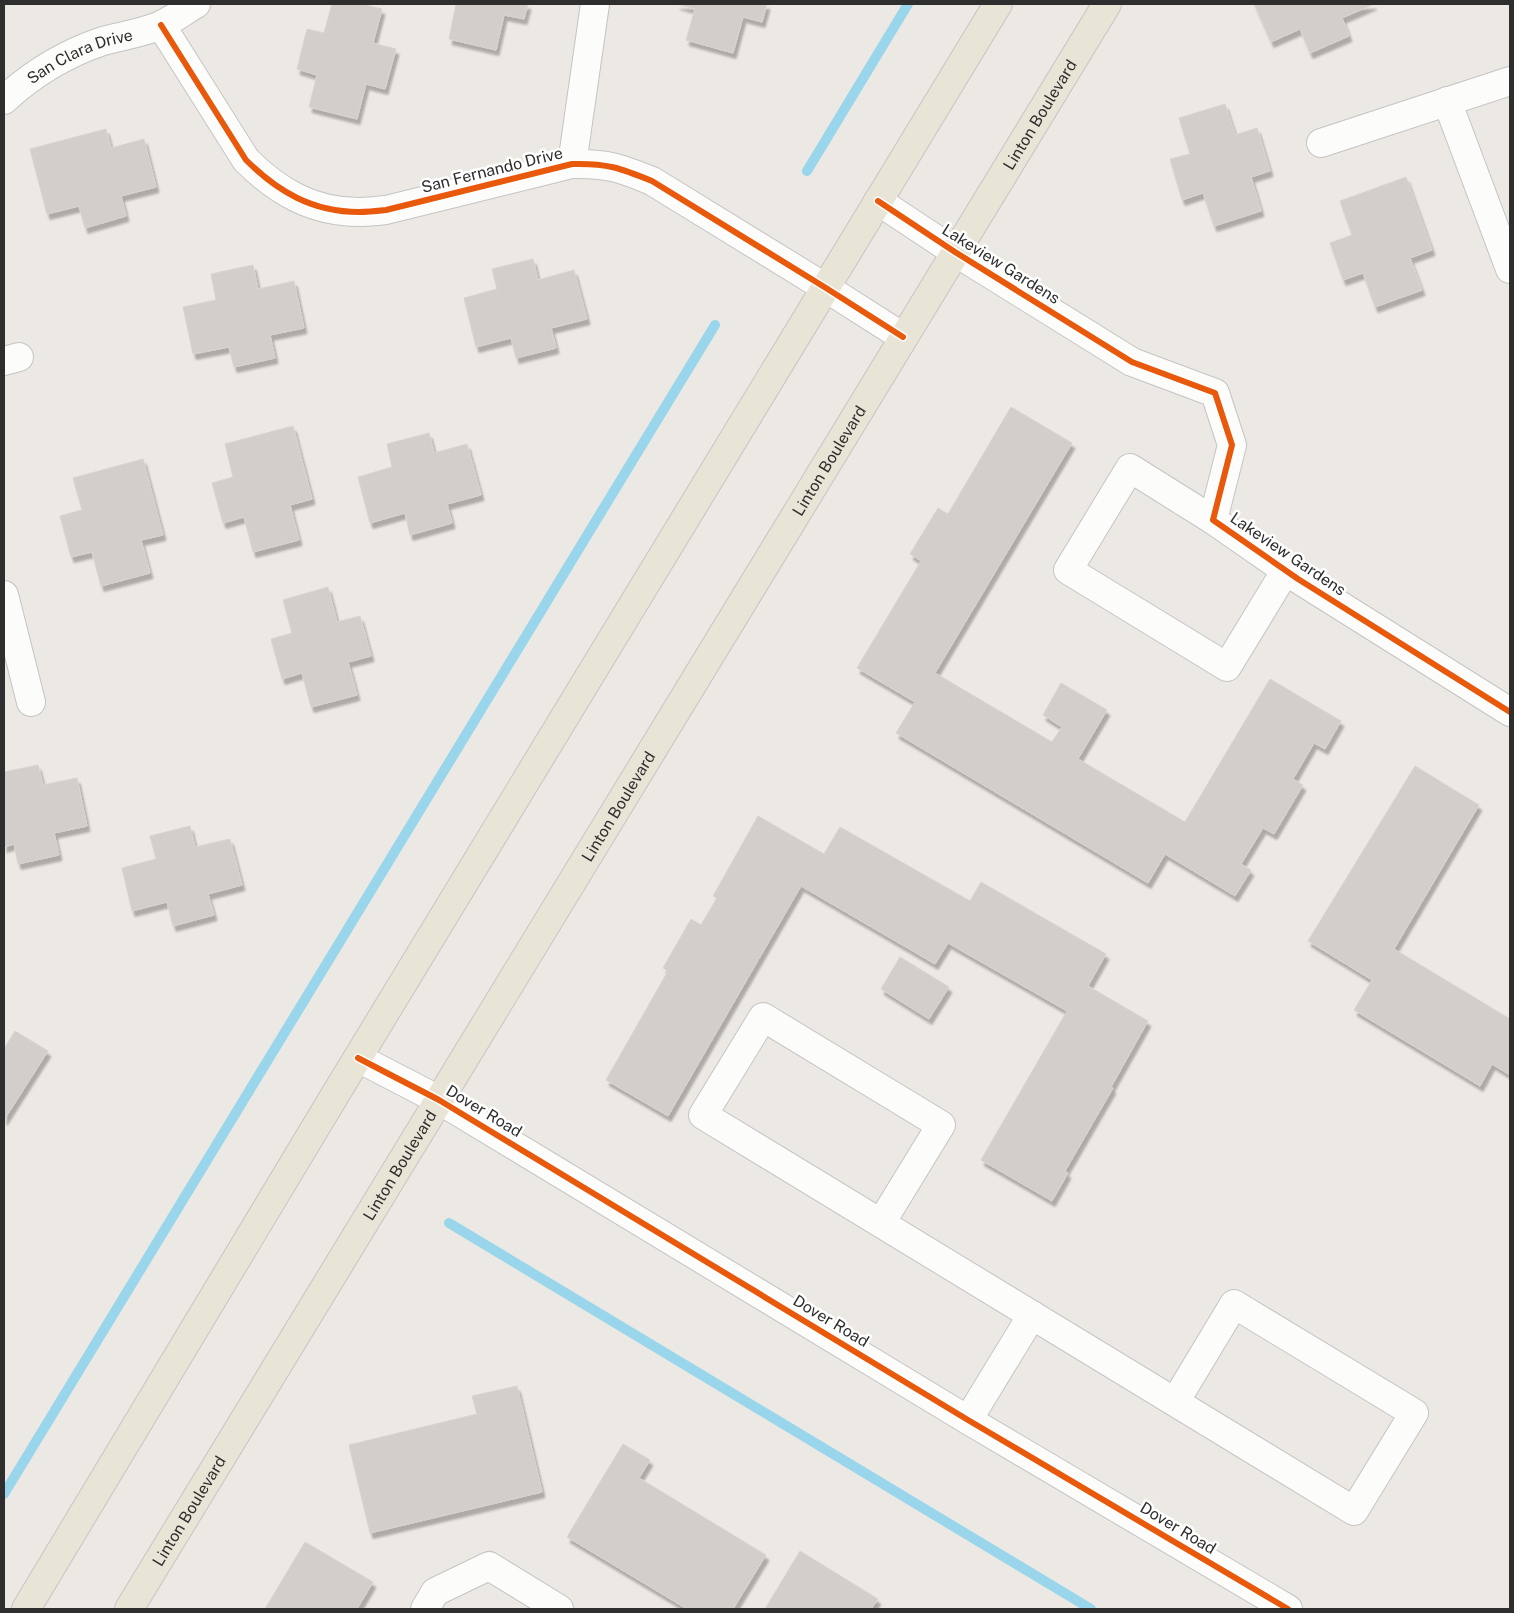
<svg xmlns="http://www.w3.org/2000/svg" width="1514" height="1613" viewBox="0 0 1514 1613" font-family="'Public Sans',sans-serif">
  <defs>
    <filter id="shadow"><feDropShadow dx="3" dy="5.5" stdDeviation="1" flood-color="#0004"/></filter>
  </defs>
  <rect width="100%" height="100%" fill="#ece8e4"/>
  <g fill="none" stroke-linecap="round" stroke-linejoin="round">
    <!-- stream -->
    <g stroke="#99d6ec" stroke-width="10">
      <polyline points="807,171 908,4"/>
      <polyline points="449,1223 1091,1609"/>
      <polyline points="4,1494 715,325"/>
    </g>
  </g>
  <!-- building -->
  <g fill="#d1cecb" stroke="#d7d4d0" filter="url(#shadow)">
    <polygon points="332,4 361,4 382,9 373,43 396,49 385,89 366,84 357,119 309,107 317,75 297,69 307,29 324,33"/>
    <polygon points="454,4 528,4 524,19 504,15 496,50 449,39 456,4"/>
    <polygon points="677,4 767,4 762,22 743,17 733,53 686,40 695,9"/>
    <polygon points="1254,4 1374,4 1342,18 1349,36 1310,53 1300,29 1271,42"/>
    <polygon points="1225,104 1235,135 1257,128 1270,171 1251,177 1261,211 1214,226 1203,193 1182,200 1170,159 1190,154 1179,118"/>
    <polygon points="106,129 111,148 144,139 156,187 121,196 126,216 85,228 79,206 47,214 30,149"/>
    <polygon points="1406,177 1432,250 1410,258 1422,290 1375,307 1363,273 1343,280 1330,243 1352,235 1340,201"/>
    <polygon points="533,259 538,280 574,270 587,319 551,328 556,348 516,358 511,338 476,347 464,298 497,289 492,269"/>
    <polygon points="253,265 258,289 294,281 304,328 270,335 275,358 234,367 229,347 193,354 183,307 216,300 211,274"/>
    <polygon points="1011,407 1072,443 935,673 1052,742 1062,727 1043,715 1061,683 1107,710 1078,759 1185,822 1270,679 1341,721 1325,749 1314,743 1293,779 1303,785 1274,834 1263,828 1241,864 1251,870 1235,896 1165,854 1148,883 896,733 915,702 857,668 921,561 910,554 938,508 948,514"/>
    <polygon points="293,426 312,499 290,505 299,540 253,552 244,517 223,523 212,483 233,477 225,444"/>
    <polygon points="429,433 434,453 467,444 481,495 447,504 452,523 410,535 405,513 370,523 358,477 392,467 387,444"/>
    <polygon points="143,459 163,535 141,540 150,573 101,586 92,552 71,557 60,516 82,510 73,478"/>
    <polygon points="328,587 337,622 360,616 371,656 348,662 357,695 311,707 302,673 282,679 271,639 292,633 283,600"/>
    <polygon points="38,765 43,785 77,778 87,826 54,833 59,855 18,864 14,844 4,847 4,772"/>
    <polygon points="1415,766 1479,805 1394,949 1510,1019 1510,1075 1492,1064 1480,1086 1354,1010 1372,980 1308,941"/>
    <polygon points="758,816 824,854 840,827 970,901 981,882 1106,954 1088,986 1148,1021 1111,1087 1113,1088 1065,1171 1068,1173 1052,1201 981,1160 1067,1011 948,943 935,964 801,886 668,1116 606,1080 668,971 663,968 691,919 701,925 717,898 713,896"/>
    <polygon points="190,826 195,847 230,839 242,885 208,894 214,915 173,926 167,902 132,911 122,868 156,859 150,836"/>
    <polygon points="900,957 949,987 929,1019 881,989"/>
    <polygon points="15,1031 48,1051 4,1120 4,1049"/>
    <polygon points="517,1386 542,1492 370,1533 349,1445 477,1414 472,1396"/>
    <polygon points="623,1444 650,1460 639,1478 766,1555 733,1609 687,1609 567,1537"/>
    <polygon points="305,1542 373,1582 357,1609 265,1609"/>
    <polygon points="800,1551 878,1599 871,1609 765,1609"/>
  </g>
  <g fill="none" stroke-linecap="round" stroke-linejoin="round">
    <defs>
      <g id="minor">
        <path d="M161 25 246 160C278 192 313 212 359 212 368 212 377 211 386 210L572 164C607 163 620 168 652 181L826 288 903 337"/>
        <path id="s1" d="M4 100C32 74 67 53 103 41 122 36 141 33 159 26 172 20 184 11 196 4"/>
        <polyline points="1447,101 1510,269"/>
        <polyline points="1321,143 1510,81"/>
        <polyline points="572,164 595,4"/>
        <polyline points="878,201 955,252 1132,362 1215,393 1232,445 1213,520 1298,579 1510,712"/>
        <polyline points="4,361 19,357"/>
        <polyline points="1213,520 1130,468 1068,570 1227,667 1286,570"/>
        <polyline points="4,595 31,702"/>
        <polyline points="358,1058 439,1100 968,1420 1288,1609"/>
        <path d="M881 1223 941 1125 763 1017 703 1115C920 1247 1137 1379 1354 1511L1414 1413 1234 1304 1175 1402"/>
        <polyline points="968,1420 1032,1315"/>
        <polyline points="425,1609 435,1592 489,1566 559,1609"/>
      </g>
      <g id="major">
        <polyline points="26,1609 335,1095 998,4"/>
        <path id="s2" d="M129 1609 1107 4"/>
      </g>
    </defs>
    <!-- minor casing -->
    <use href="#minor" stroke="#c5c4c5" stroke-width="30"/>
    <!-- major casing -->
    <use href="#major" stroke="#c6c5c4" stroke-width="30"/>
    <!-- minor -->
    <use href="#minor" stroke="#fcfcfb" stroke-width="28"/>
    <!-- major -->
    <use href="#major" stroke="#e8e4d6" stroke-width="28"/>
    <defs>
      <g id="cycleway">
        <path d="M161 25 246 160C278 192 313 212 359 212 368 212 377 211 386 210L572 164C607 163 620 168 652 181L826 288 903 337"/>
        <polyline points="878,201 955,252 1132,362 1215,393 1232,445 1213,520 1298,579 1510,712"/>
        <polyline points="358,1058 439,1100 968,1420 1288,1609"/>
      </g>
    </defs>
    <!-- cycleway casing -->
    <use href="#cycleway" stroke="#fff" stroke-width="9"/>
    <!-- cycleway -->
    <use href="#cycleway" stroke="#e8590c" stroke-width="6"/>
  </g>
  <g text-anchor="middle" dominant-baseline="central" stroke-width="5" stroke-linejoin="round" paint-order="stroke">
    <!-- street labels -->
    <g font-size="16" fill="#2e2e2e" stroke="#fff">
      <text stroke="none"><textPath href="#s1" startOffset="89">San Clara Drive</textPath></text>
      <text stroke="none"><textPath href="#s2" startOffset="1750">Linton Boulevard</textPath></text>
      <text transform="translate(492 170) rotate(-14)">San Fernando Drive</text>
      <text transform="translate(1001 264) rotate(32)">Lakeview Gardens</text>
      <text stroke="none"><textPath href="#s2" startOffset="1345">Linton Boulevard</textPath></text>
      <text transform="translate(1288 554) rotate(34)">Lakeview Gardens</text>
      <text stroke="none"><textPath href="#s2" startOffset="940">Linton Boulevard</textPath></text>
      <text transform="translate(484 1111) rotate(31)">Dover Road</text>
      <text stroke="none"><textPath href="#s2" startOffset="520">Linton Boulevard</textPath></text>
      <text transform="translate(831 1321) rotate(31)">Dover Road</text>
      <text stroke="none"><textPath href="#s2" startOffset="115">Linton Boulevard</textPath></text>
      <text transform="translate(1178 1528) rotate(31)">Dover Road</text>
    </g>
  </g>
  <!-- border -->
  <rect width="1514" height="1613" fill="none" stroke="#2e2e2e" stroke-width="10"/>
</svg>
